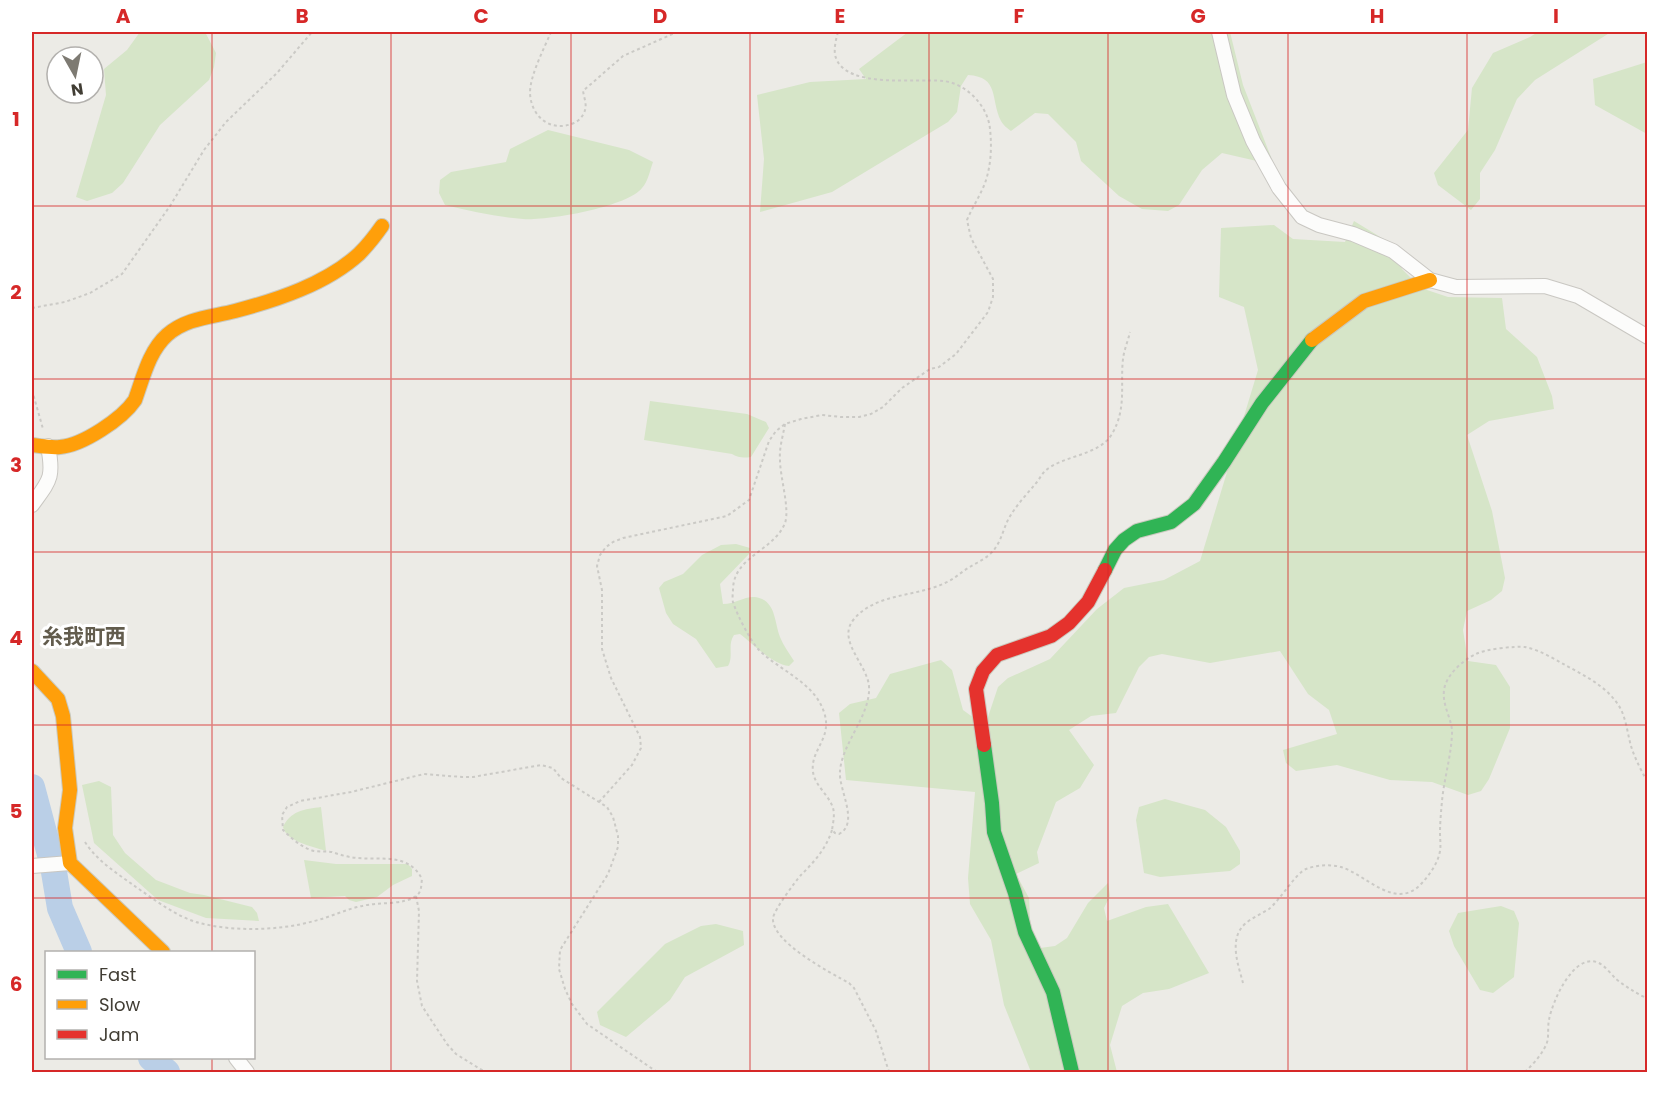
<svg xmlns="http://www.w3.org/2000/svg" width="1679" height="1104" viewBox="0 0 1679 1104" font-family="Poppins,'Noto Sans JP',sans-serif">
  <rect width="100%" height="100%" fill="#ecebe6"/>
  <!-- green -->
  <g fill="#d6e5c8">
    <polygon points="140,32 205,32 216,53 214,67 209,80 160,125 123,183 112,193 87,201 76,197 106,95 104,69 127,50"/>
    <path d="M908 32H1230L1243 85 1274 165 1222 153 1202 170 1179 205 1168 211 1142 209 1119 196 1081 161 1076 142 1048 114 1035 113 1011 131C1007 128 1003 125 1001 121 990 99 1000 77 968 75L961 86 957 112 948 122 832 192 760 212 764 159 757 95 810 82 866 79 859 69Z"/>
    <polygon points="1538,32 1611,32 1535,80 1517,99 1495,150 1480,173 1480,199 1471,210 1438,185 1434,173 1468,130 1472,88 1493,53 1530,37"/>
    <polygon points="1647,62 1647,61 1647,134 1595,105 1593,79"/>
    <path d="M548 130 629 150 653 162C650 170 648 182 642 188 627 207 547 221 523 219 496 217 470 211 445 205L439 193 440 180 451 172 506 162 510 149Z"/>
    <polygon points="1354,221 1390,243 1402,269 1421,288 1448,297 1502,298 1506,329 1537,357 1552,396 1554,409 1489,421 1467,435 1492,511 1505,578 1502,591 1491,600 1467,611 1463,630 1468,661 1496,665 1510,687 1510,728 1489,779 1481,791 1468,795 1432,782 1390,780 1337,765 1296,771 1286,763 1283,750 1337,734 1329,710 1308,694 1280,651 1210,663 1162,654 1149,657 1139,667 1116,713 1091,716 1069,730 1094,765 1080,788 1056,802 1037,852 1039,863 1016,874 1029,898 1031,938 1040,948 1055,946 1067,938 1088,903 1108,883 1110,896 1104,908 1107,921 1146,907 1168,904 1209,973 1169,989 1143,993 1122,1006 1110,1045 1117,1072 1031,1072 1004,1005 991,940 970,904 968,878 975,792 846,780 839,713 850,704 876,698 890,674 941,660 952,670 963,710 985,726 998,687 1008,678 1050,659 1097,609 1124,588 1164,580 1200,561 1258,370 1244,307 1219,297 1221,228 1274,225 1293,239 1345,242"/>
    <path d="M650 401 747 414 766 422 769 428 751 457C743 458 739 458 732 454L644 440Z"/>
    <path d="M736 544 750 548 749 554 720 584 723 604C735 604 745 596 755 597 776 600 774 621 780 637 783 645 789 653 794 661L789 666C772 664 753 644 740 634L734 635C727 645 734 656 728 666L716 668 696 639 673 624 666 613 659 588 664 582 683 574 702 555 721 545Z"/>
    <polygon points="99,781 111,787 113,835 125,853 156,880 190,893 204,895 252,907 257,913 259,921 206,918 158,900 94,843 82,785"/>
    <polygon points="1165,799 1205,810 1226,827 1240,851 1240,864 1230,871 1160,877 1144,873 1136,820 1139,807"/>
    <path d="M321 807 326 851C312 846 287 842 283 827 290 811 305 809 321 807Z"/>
    <polygon points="304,860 336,864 408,864 412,869 412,876 393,885 377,897 356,902 349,900 345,896 311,898"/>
    <polygon points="1501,906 1514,911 1519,923 1514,977 1493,993 1480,990 1454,946 1449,931 1458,913"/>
    <polygon points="716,924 743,931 744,945 685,977 670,1000 626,1037 600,1025 597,1012 665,944 701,926"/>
  </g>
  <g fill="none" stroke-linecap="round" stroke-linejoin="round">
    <!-- river -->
    <g stroke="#bacfe7" stroke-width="26">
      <polyline points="32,787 53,866 60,908 79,952"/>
      <polyline points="151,1058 167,1072"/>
    </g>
    <defs>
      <g id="street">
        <polyline points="1219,32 1234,95 1253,141 1279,188 1302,217 1319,225 1353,234 1393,251 1430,280 1456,287 1545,286 1578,296 1648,337"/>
        <path d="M32 505C50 480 54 478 48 446"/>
        <polyline points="32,866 70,863"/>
        <polyline points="236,1058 247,1072"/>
      </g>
      <g id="fast">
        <polyline points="1105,570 1115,550 1124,540 1137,531 1171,522 1194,504 1224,462 1262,403 1312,340"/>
        <polyline points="984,745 992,803 994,832 1015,893 1025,932 1053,992 1072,1072"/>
      </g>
      <g id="slow">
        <polyline points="1312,340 1364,301 1430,280"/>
        <path d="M32 445C41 446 51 448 60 447 83 445 122 419 135 400 143 378 149 351 167 335 186 318 212 317 235 311 277 300 326 284 359 254 367 246 375 236 382 226"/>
        <polyline points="32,671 58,699 63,716 70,790 65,828 70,863 163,952"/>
      </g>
      <polyline id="jam" points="984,745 976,689 983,671 997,655 1051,636 1069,623 1088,602 1105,570"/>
    </defs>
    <!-- street casing -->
    <use href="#street" stroke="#c9c7c2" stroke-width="16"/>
    <!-- fast casing -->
    <use href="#fast" stroke="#cac9be" stroke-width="16"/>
    <!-- slow casing -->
    <use href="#slow" stroke="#cac9be" stroke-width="16"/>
    <!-- jam casing -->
    <use href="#jam" stroke="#cac9be" stroke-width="16"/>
    <!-- path -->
    <g stroke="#cbcac6" stroke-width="2" stroke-dasharray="3 3" stroke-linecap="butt">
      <path d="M551 32C544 49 530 75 530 93 531 117 551 133 574 123 579 121 584 115 585 110 587 105 584 97 583 91L623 56 677 32"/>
      <polyline points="32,308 65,302 90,293 122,274 170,206 204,150 226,122 277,73 312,32"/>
      <polyline points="32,390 43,429"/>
      <path d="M785 424C783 436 779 448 780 460 780 477 790 509 785 523 774 551 734 556 733 589 733 593 732 598 733 602 737 615 750 640 759 650 780 671 814 682 824 712 833 739 810 749 813 772 815 786 829 795 833 808 835 815 833 823 832 830L835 833 839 834C860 823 838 789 840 771 842 743 871 715 869 686 867 664 836 640 854 619 876 593 916 597 945 583 953 580 960 573 968 568 978 562 990 557 996 547 1002 538 1004 527 1009 518 1017 504 1028 493 1037 482 1040 478 1042 474 1045 471 1063 455 1099 456 1112 434 1127 408 1120 385 1123 359 1124 350 1128 341 1130 332"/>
      <path d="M599 802 632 765 641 748 640 737 611 678 602 649V590L597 566 600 555 606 547 613 542 623 538 727 516 749 500 769 441 776 431 785 424 801 419 822 415 841 417H859L871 414 883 407 902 388 930 369 939 367 956 354 988 312 993 297V279L971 238 967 220C972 208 980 196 985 183 991 166 992 147 990 129 988 106 966 83 943 81 917 78 847 89 836 58 833 51 836 39 838 32"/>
      <path d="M832 830C826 849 814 862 801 875 795 882 774 910 773 918 771 942 831 973 849 983L854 988 876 1031 889 1072"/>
      <path d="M85 842C97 861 118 874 136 887 155 900 174 915 196 922 231 932 279 931 314 921 331 917 346 909 362 906 377 902 405 905 416 896 422 892 421 885 422 879 407 850 376 862 350 857 344 856 338 854 332 852 326 851 320 852 314 851 302 848 291 838 283 830L282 815 287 807 300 801 351 792 424 774 462 777H473L541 765 553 768 561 778 607 807 613 817 618 836V847L608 874 560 950 559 969 565 989 572 1004 587 1024 657 1072"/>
      <polyline points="416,896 419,911 417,981 422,1006 447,1044 456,1054 485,1072"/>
      <path d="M1243 983C1238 964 1228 938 1246 923 1252 918 1261 914 1269 909 1280 900 1296 873 1306 869 1317 865 1330 864 1341 867 1367 875 1396 912 1422 883 1430 874 1438 863 1440 851 1441 845 1440 839 1440 833 1440 823 1441 812 1442 801 1444 779 1451 757 1452 734 1453 720 1442 707 1444 690 1446 675 1463 660 1476 654 1485 649 1515 646 1525 647 1540 650 1554 659 1567 666 1585 676 1604 685 1617 703 1626 715 1627 732 1631 746 1635 759 1642 772 1648 783"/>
      <path d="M1525 1072C1532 1065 1540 1057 1545 1047 1550 1039 1547 1029 1549 1020 1552 1002 1574 951 1599 963 1605 966 1611 974 1616 979 1626 987 1636 993 1648 999"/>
    </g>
    <!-- street -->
    <use href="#street" stroke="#fcfcfb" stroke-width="14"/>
    <!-- fast -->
    <use href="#fast" stroke="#30b455" stroke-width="14"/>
    <!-- slow -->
    <use href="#slow" stroke="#ff9f0a" stroke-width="14"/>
    <!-- jam -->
    <use href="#jam" stroke="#e5322d" stroke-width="14"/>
  </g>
  <!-- grid -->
  <path fill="none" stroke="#d62828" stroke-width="1.5" stroke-opacity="0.55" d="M212 32V952M391 32V1072M571 32V1072M750 32V1072M929 32V1072M1108 32V1072M1288 32V1072M1467 32V1072M32 206H1648M32 379H1648M32 552H1648M32 725H1648M32 898H1648M212 1058V1072"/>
  <g text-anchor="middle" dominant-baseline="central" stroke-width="6" stroke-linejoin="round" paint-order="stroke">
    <!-- quarter labels -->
    <g font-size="21" font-weight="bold" fill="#625c4d" stroke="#fff">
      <text x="84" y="636">糸我町西</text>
    </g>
  </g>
  <!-- border -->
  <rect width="1679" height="1104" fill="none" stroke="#ffffff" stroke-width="66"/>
  <!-- legend -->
  <rect x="45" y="951" width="210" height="108" fill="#ffffff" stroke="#b3b1ae" stroke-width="1.5"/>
  <rect x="57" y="970" width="30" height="9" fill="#30b455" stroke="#b3b1ae" stroke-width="1.5"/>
  <text x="99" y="981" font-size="18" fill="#413d34">Fast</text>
  <rect x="57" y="1000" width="30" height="9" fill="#ff9f0a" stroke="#b3b1ae" stroke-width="1.5"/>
  <text x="99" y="1011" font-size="18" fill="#413d34">Slow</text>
  <rect x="57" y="1030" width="30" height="9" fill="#e5322d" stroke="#b3b1ae" stroke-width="1.5"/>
  <text x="99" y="1041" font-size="18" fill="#413d34">Jam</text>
  <!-- north arrow -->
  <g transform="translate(75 75) rotate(171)"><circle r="28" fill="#ffffff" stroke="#b3b1ae" stroke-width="1.5"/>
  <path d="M0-4.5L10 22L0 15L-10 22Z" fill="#7d7a72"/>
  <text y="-9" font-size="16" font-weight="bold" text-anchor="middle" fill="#413d34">N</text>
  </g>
  <rect x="33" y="33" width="1613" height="1038" fill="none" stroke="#d62828" stroke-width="2"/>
  <g font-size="20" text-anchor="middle" font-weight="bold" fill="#d62828">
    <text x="123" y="23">A</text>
    <text x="302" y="23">B</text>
    <text x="481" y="23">C</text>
    <text x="660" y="23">D</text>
    <text x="840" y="23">E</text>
    <text x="1019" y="23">F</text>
    <text x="1198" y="23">G</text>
    <text x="1377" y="23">H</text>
    <text x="1556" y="23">I</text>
    <text x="16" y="126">1</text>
    <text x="16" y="299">2</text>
    <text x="16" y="472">3</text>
    <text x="16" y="645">4</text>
    <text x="16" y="818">5</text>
    <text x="16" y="991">6</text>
  </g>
</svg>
